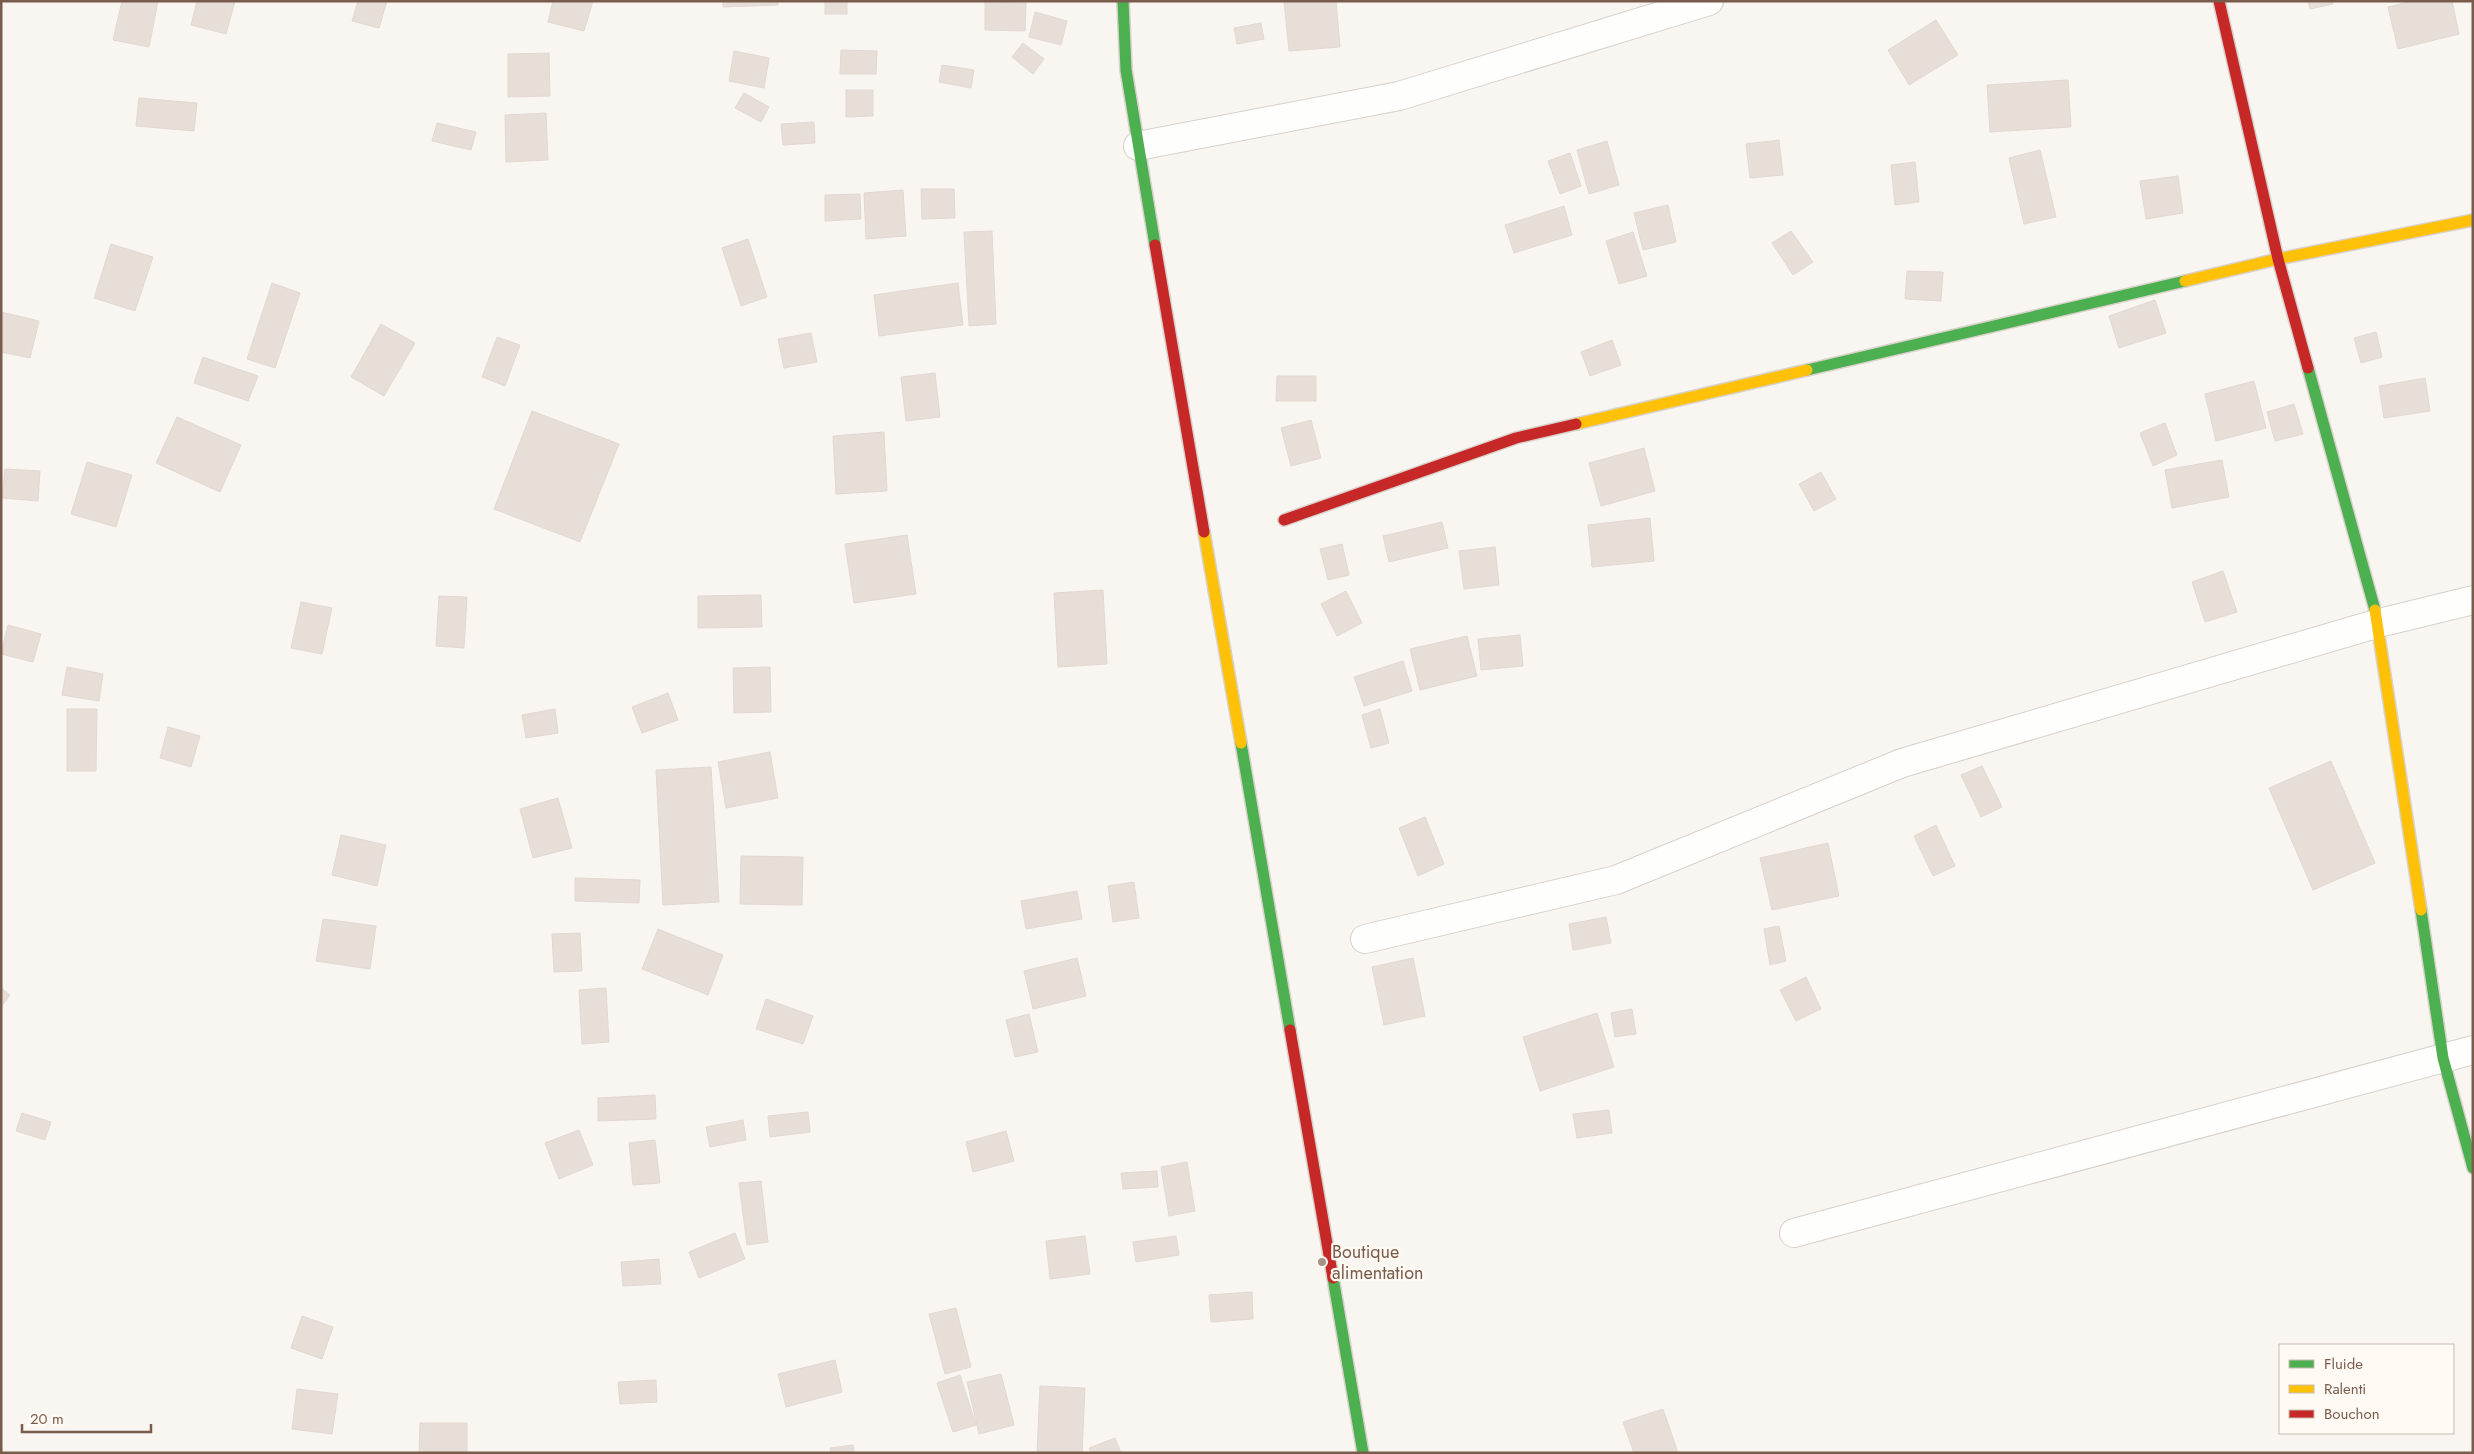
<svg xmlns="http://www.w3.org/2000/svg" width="2474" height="1454" viewBox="0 0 2474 1454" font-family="Jost,sans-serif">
  <rect width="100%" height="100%" fill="#f9f5f0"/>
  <!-- building -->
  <g fill="#e6ded7" stroke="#e2d8d2">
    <polygon points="122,1 158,1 149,47 113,40"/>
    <polygon points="197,1 235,1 226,34 191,25"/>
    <polygon points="358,1 387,1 379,28 352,21"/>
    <polygon points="553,1 593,1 584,31 548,22"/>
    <polygon points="723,1 778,1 778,5 723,7"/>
    <rect x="825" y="1" width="22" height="13"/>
    <polygon points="1284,1 1336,1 1340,47 1289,51"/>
    <polygon points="2308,1 2332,1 2333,4 2310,9"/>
    <polygon points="2412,1 2452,1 2459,34 2398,49 2388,7"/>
    <polygon points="985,2 1026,3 1025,31 985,30"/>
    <polygon points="1035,12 1067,21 1061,45 1029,37"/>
    <polygon points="1936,20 1958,55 1909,85 1888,50"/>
    <polygon points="1261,23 1264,39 1237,44 1234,28"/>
    <polygon points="1023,43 1044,59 1033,74 1012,57"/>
    <polygon points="841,50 877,51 876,74 840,74"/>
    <polygon points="734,51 769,58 764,88 729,81"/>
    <polygon points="549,53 550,96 508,97 508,54"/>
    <polygon points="942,65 974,70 971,88 939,82"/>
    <polygon points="2068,80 2071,127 1990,132 1987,85"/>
    <polygon points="846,90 873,90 873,116 846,117"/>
    <polygon points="744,93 769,107 761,122 735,108"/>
    <polygon points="139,98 197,103 194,131 136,126"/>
    <polygon points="546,113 548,160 506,162 505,115"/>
    <polygon points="814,122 815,143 783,145 781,124"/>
    <polygon points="437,123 476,132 471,150 432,141"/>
    <polygon points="1779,140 1783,175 1750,178 1746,144"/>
    <polygon points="1607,141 1619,185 1589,194 1577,150"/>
    <polygon points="2040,150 2056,217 2024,224 2009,158"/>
    <polygon points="1570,153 1581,186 1560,194 1548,161"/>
    <polygon points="1915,162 1919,202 1895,205 1891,165"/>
    <polygon points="2178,176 2183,213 2146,219 2140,181"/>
    <polygon points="921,189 954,189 955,218 922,219"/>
    <polygon points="903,190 906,236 866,239 864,193"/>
    <polygon points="860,194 861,219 825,221 825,195"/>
    <polygon points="1668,205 1676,242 1643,250 1634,213"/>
    <polygon points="1564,206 1572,235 1514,253 1505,225"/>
    <polygon points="992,231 996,324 969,326 964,232"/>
    <polygon points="1791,231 1813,262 1793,275 1772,243"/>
    <polygon points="1633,232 1647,276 1619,284 1606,241"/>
    <polygon points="748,239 767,297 741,306 722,248"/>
    <polygon points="111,244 153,257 135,311 94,298"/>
    <polygon points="1907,271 1943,272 1941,301 1905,299"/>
    <polygon points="272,283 300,293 275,368 247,359"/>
    <polygon points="958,283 963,325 879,336 874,295"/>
    <polygon points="2155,300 2166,333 2119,348 2109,316"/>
    <polygon points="1,312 39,321 30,358 1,352"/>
    <polygon points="381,324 415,343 384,396 351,377"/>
    <polygon points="2376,332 2382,357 2361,363 2354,338"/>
    <polygon points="811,333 817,362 784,368 778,339"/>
    <polygon points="497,337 520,345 505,386 482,377"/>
    <polygon points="1612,340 1621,365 1590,376 1581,352"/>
    <polygon points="203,357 258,376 248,401 194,383"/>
    <polygon points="935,373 940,417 906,421 901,377"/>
    <polygon points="1277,376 1316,376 1316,401 1276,401"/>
    <polygon points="2425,378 2430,411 2384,418 2379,386"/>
    <polygon points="2254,381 2266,428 2216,441 2205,394"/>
    <polygon points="2294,404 2303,434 2275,441 2267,412"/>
    <polygon points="532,411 619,444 580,542 494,509"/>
    <polygon points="177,417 241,445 220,492 156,463"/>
    <polygon points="1311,420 1321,458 1291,466 1281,428"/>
    <polygon points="2165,423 2177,455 2153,466 2140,433"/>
    <polygon points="884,432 887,491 836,494 833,436"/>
    <polygon points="1644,448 1655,491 1601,506 1589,463"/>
    <polygon points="2222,460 2229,497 2172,508 2165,470"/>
    <polygon points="87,462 132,475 116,527 71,514"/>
    <polygon points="5,469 40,471 38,501 2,498"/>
    <polygon points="1821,472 1836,499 1814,511 1799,484"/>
    <polygon points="1650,518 1654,561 1592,567 1588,525"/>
    <polygon points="1442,522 1448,548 1389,562 1383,536"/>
    <polygon points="907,535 916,594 854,603 845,544"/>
    <polygon points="1342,544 1349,575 1328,580 1320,549"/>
    <polygon points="1495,547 1499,585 1464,589 1459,551"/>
    <polygon points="2223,571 2237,612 2205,622 2192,582"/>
    <polygon points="1103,590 1107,664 1058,667 1054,593"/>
    <polygon points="1346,591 1362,623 1337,636 1321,604"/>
    <polygon points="761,595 762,627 698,628 698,596"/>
    <polygon points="439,596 467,597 464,648 436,646"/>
    <polygon points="301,602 332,608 322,654 291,648"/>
    <polygon points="8,625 41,634 33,662 1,654"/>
    <polygon points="1520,635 1523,666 1481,670 1478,639"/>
    <polygon points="1467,636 1477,676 1420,690 1410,649"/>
    <polygon points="1403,661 1412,691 1364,706 1354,677"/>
    <polygon points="67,667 103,674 99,701 62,695"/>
    <polygon points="770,667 771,712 734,713 733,668"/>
    <polygon points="668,693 678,720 642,733 632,707"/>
    <polygon points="67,709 97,709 96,771 67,771"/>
    <polygon points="555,709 558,733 526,738 522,715"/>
    <polygon points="1380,709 1389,743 1371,748 1362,715"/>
    <polygon points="168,727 200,736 191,767 160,758"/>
    <polygon points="770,752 778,798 726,808 718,762"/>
    <polygon points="2331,761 2375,863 2313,890 2269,788"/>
    <polygon points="1982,766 2002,807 1981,817 1961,775"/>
    <polygon points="711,767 719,902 663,905 656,770"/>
    <polygon points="558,798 572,848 533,858 520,809"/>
    <polygon points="1425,817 1444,864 1418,876 1399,828"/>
    <polygon points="1936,825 1955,866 1933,876 1914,836"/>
    <polygon points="341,835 386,845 377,886 332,875"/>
    <polygon points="1828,843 1839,896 1772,910 1760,858"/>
    <polygon points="741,856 803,857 802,905 740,904"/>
    <polygon points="575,878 640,880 639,903 575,901"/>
    <polygon points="1134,882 1139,918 1113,922 1108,886"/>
    <polygon points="1077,891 1082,919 1026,929 1021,901"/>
    <polygon points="1606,917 1611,943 1573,950 1569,924"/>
    <polygon points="323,919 376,926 370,969 316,961"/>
    <polygon points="1779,926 1786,961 1770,965 1764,929"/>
    <polygon points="658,929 723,955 708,995 642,969"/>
    <polygon points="580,933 582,971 554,972 552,934"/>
    <polygon points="1077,958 1086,996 1033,1009 1024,971"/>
    <polygon points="1413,958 1425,1016 1384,1025 1372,967"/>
    <polygon points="1806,977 1821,1009 1796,1021 1780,990"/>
    <polygon points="1,988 10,995 1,1007"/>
    <polygon points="606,988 609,1042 582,1044 579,990"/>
    <polygon points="766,999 813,1016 803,1044 756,1029"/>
    <polygon points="1632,1009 1636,1034 1615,1037 1611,1013"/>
    <polygon points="1597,1013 1614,1067 1540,1091 1523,1037"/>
    <polygon points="1029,1014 1038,1052 1015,1057 1006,1020"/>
    <polygon points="655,1095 656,1119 598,1121 598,1098"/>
    <polygon points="1609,1110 1612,1133 1577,1138 1573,1114"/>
    <polygon points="808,1112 810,1132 770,1137 768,1116"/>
    <polygon points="22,1113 51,1122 45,1140 16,1131"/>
    <polygon points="743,1120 746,1140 710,1147 706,1127"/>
    <polygon points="579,1130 593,1165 559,1179 545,1143"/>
    <polygon points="1006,1131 1014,1161 973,1172 966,1142"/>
    <polygon points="655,1140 660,1183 633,1185 629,1143"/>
    <polygon points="1187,1162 1195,1211 1169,1216 1161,1167"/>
    <polygon points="1157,1171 1158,1187 1123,1189 1121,1173"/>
    <polygon points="761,1181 768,1242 747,1245 739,1183"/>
    <polygon points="735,1233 745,1259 699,1278 689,1252"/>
    <polygon points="1085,1236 1090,1274 1050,1279 1046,1241"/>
    <polygon points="1176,1236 1179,1255 1136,1262 1133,1242"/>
    <polygon points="659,1259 661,1284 623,1286 621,1262"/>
    <polygon points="1252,1292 1253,1319 1211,1322 1209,1295"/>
    <polygon points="956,1308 971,1367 945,1374 929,1314"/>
    <polygon points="302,1316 333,1327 322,1359 291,1348"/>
    <polygon points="835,1360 842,1392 786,1407 778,1374"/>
    <polygon points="1001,1374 1014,1425 979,1434 967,1382"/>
    <polygon points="960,1375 976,1425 953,1432 937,1383"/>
    <polygon points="656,1380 657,1402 620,1404 618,1382"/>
    <polygon points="1040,1386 1085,1388 1082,1453 1037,1453"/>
    <polygon points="297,1389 338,1394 332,1434 292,1429"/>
    <polygon points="1663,1409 1678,1453 1634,1453 1623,1422"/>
    <polygon points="420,1423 467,1423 467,1453 419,1453"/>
    <polygon points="1115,1438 1121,1453 1091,1453 1089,1448"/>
    <polygon points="853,1445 854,1453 831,1453 830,1448"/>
  </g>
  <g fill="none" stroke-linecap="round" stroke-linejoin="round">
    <defs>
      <g id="street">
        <polyline points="1138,146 1399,96 1709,1"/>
        <polyline points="1365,939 1616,880 1902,763 2379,623 2473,600"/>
        <polyline points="1794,1233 2473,1050"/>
      </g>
      <g id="fast">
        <polyline points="1123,1 1126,70 1155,245"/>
        <polyline points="2308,368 2375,610"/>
        <polyline points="1807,370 2185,281"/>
        <polyline points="1241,743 1290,1030"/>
        <polyline points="2421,910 2443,1058 2473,1168"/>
        <polyline points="1333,1278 1363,1453"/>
      </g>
      <g id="slow">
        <polyline points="2185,281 2278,259 2473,220"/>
        <polyline points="1576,424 1807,370"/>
        <polyline points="1204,532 1241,743"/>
        <polyline points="2375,610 2421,910"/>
      </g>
      <g id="jam">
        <polyline points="2219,1 2278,259 2308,368"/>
        <polyline points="1155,245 1204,532"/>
        <polyline points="1284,520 1516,438 1576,424"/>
        <polyline points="1290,1030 1333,1278"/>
      </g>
    </defs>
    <!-- street casing -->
    <use href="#street" stroke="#d7d1cb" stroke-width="30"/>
    <!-- fast casing -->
    <use href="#fast" stroke="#d9d2cb" stroke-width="14"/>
    <!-- slow casing -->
    <use href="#slow" stroke="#d9d2cb" stroke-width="14"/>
    <!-- jam casing -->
    <use href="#jam" stroke="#d9d2cb" stroke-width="14"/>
    <!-- street -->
    <use href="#street" stroke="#fefefd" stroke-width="28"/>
    <!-- fast -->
    <use href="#fast" stroke="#4caf50" stroke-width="11"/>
    <!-- slow -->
    <use href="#slow" stroke="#ffc107" stroke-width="11"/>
    <!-- jam -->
    <use href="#jam" stroke="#c62828" stroke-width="11"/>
  </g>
  <!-- markers -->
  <circle fill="#a69286" stroke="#fffaf3" stroke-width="2" cx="1322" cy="1262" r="5"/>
  <g text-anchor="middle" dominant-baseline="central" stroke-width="4.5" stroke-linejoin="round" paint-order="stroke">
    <!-- poi labels -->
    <g font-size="18" fill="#7a5c4d" stroke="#fffaf3" text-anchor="start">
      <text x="1332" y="1252">Boutique<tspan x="1332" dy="21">alimentation</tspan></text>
    </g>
  </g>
  <!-- border -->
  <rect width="2474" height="1454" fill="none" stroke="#7a5c4d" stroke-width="5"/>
  <!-- legend -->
  <rect x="2279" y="1344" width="175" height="90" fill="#fffaf3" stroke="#cabbb1"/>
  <rect x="2289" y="1360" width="25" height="8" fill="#4caf50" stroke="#cabbb1"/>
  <text x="2324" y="1369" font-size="15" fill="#7a5c4d">Fluide</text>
  <rect x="2289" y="1385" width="25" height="8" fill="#ffc107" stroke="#cabbb1"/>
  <text x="2324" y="1394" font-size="15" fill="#7a5c4d">Ralenti</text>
  <rect x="2289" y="1410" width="25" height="8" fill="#c62828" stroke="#cabbb1"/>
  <text x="2324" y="1419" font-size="15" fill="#7a5c4d">Bouchon</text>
  <!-- scale -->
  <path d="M22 1424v8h129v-8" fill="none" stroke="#7a5c4d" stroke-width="2.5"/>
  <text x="30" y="1424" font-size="15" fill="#7a5c4d" stroke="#fffaf3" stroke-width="4" paint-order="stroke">20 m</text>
</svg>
